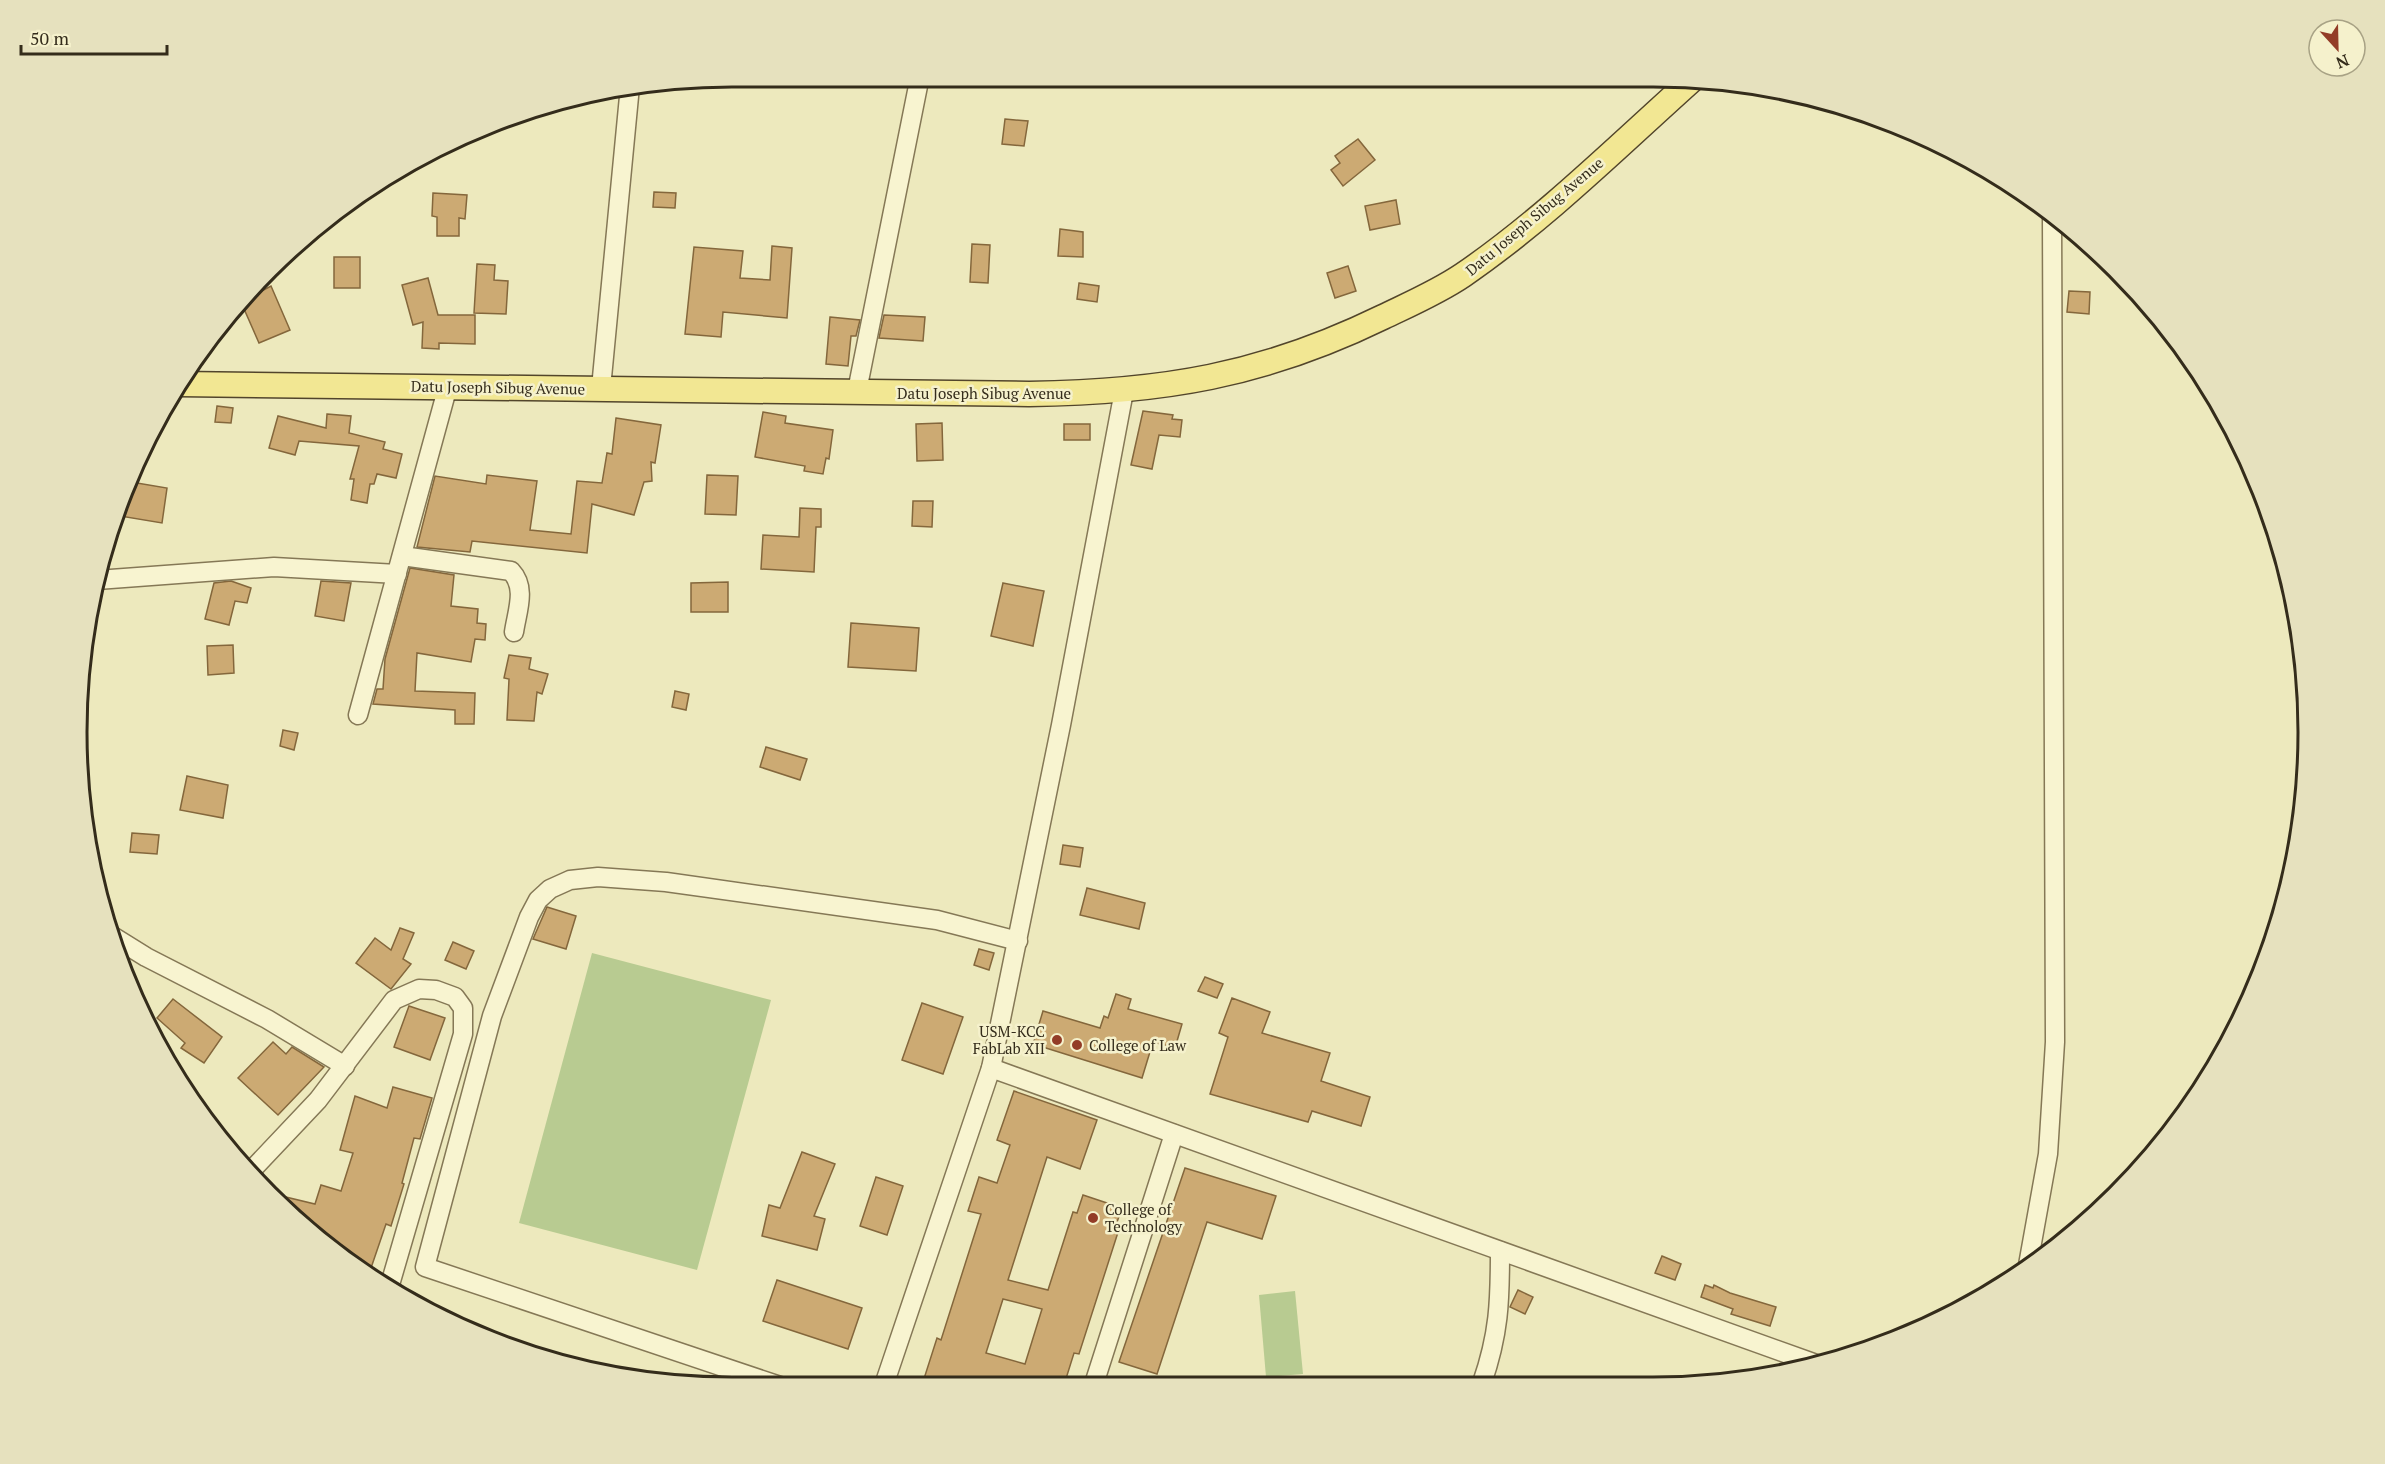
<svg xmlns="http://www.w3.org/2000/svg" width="2385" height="1464" viewBox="0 0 2385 1464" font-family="'PT Serif',serif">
  <rect width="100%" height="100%" fill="#ede9bd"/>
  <!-- green -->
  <g fill="#b8cb91">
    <polygon points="592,953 771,1000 697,1270 519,1223"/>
    <polygon points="1295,1291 1303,1374 1266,1377 1259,1295"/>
  </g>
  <!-- building -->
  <g fill="#ccaa73" stroke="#84673c" stroke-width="1.5" fill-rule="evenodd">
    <polygon points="1005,119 1028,121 1024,146 1002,144"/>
    <polygon points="1358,139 1375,160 1343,186 1331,170 1340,163 1335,156"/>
    <polygon points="654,192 676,193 675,208 653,207"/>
    <polygon points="433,193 467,195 465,219 459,218 459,236 437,236 437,217 432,216"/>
    <polygon points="1396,200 1400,224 1370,230 1365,206"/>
    <polygon points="1060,229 1083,232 1083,257 1058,256"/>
    <polygon points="972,244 990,245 988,283 970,282"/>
    <polygon points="772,246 792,248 787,318 723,312 721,337 685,334 694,247 743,251 740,278 770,280"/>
    <rect x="334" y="257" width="26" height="31"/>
    <polygon points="477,264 495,265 494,280 508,281 506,314 474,313"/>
    <polygon points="1348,266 1356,291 1335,298 1327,273"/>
    <polygon points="428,278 438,315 475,315 475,344 439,343 439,349 422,348 423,322 413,325 402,285"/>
    <polygon points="1079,283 1099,286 1097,302 1077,299"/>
    <polygon points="271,286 290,330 259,343 241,302"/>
    <polygon points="2069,291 2090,292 2089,314 2067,312"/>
    <polygon points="884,315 925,317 923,341 879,338"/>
    <polygon points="830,317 860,320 856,336 851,336 848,366 826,364"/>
    <polygon points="217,406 233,408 231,423 215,422"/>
    <polygon points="1143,411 1173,415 1172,419 1182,420 1180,437 1159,435 1152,469 1131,465"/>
    <polygon points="763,412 786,416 785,423 833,430 829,459 826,458 823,474 804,471 805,466 755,457"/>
    <polygon points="327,414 351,416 349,433 385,442 383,449 402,454 396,478 377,474 374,484 370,484 367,503 351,500 354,479 350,479 359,446 299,441 295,455 269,448 278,416 326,428"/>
    <polygon points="616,418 661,425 655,463 651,462 652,481 644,482 634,515 592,504 587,553 472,541 470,552 417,547 435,476 486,484 487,475 537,481 530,530 571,534 577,481 602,483 607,453 612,454"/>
    <polygon points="942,423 943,460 917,461 916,424"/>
    <rect x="1064" y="424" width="26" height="16"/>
    <polygon points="707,475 738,476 736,515 705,514"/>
    <polygon points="131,482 167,488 162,523 114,515"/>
    <polygon points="913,501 933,501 932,527 912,526"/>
    <polygon points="800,508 821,509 821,527 816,527 814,572 761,569 763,535 799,537"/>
    <polygon points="410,568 454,575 451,606 478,609 477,623 486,624 485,640 475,639 471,662 417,653 415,691 475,693 474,724 455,724 455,710 373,704 377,689 383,689 385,659"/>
    <polygon points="231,581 251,588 247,603 235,601 229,625 205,619 214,583"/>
    <polygon points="321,581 351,583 344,621 315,616"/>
    <polygon points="728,582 728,612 691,612 691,583"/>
    <polygon points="1003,583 1044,591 1033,646 991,636"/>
    <polygon points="851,623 919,628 916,671 848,667"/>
    <polygon points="233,645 234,673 208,675 207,646"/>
    <polygon points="509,655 531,658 529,669 548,674 542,694 537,692 534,721 507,720 509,679 504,678"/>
    <polygon points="675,691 689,694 686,710 672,707"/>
    <polygon points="283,730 298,733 294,750 280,746"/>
    <polygon points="766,747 807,759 800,780 760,767"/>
    <polygon points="187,776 228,785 223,818 180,810"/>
    <polygon points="132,833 159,835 157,854 130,852"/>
    <polygon points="1063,845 1083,848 1080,867 1060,864"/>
    <polygon points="1087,888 1145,903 1139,929 1080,915"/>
    <polygon points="547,907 576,916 566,949 533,939"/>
    <polygon points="400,928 414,933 403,959 411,964 391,989 356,963 375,938 391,950"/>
    <polygon points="453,942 474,951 466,969 445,960"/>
    <polygon points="979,949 994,953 989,970 974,965"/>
    <polygon points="1205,977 1223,984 1217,998 1198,991"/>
    <polygon points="1116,994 1131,999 1128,1009 1182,1024 1175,1048 1153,1042 1142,1078 1033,1044 1043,1011 1100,1028 1104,1016 1108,1018"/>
    <polygon points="1232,998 1270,1012 1262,1033 1330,1053 1321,1081 1370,1097 1361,1126 1312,1111 1308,1122 1210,1094 1228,1037 1219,1033"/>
    <polygon points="173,999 222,1037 204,1063 181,1048 185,1043 157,1018"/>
    <polygon points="922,1003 963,1017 943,1074 902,1060"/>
    <polygon points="409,1006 445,1018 430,1060 394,1047"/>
    <polygon points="273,1042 286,1054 292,1047 324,1067 278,1115 238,1078"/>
    <polygon points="393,1087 432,1098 420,1139 414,1138 402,1183 404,1184 391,1226 386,1224 371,1268 346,1259 265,1192 315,1204 321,1185 341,1191 353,1153 340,1150 355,1096 387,1108"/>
    <path d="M1014 1091 1097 1120 1080 1169 1047 1157 1008 1280 1048 1290 1073 1212 1077 1213 1083 1195 1122 1208 1116 1225 1120 1226 1079 1354 1074 1353 1064 1385H922L937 1338 941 1340 981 1214 968 1211 979 1177 997 1183 1010 1145 997 1140ZM1003 1299 1042 1309 1025 1364 986 1353Z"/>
    <polygon points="802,1152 835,1164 814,1216 825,1219 817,1250 762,1236 769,1205 780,1208"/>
    <polygon points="1185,1168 1276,1196 1262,1239 1207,1222 1157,1374 1119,1362"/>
    <polygon points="876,1177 903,1186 887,1235 860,1226"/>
    <polygon points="1662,1256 1681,1264 1675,1280 1655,1273"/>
    <polygon points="777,1280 862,1308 848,1349 763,1321"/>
    <polygon points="1705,1285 1713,1288 1714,1285 1730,1293 1776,1307 1770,1326 1731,1314 1733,1309 1701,1297"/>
    <polygon points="1518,1290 1533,1297 1525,1314 1510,1307"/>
  </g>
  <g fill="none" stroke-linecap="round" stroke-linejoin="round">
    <defs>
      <g id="minor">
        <polyline points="601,388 630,86"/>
        <polyline points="857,391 919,81"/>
        <path d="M402 556 511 571C527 588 517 611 514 632"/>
        <polyline points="97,580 274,567 397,574"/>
        <polyline points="358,715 448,386"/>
        <polyline points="109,934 146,957 267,1019 345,1066"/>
        <polyline points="991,1068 1816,1364"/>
        <polyline points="249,1173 318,1100 394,1000 419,989 436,990 455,997 463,1008 463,1034 389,1288"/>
        <polyline points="2028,1265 2048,1154 2055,1042 2052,215"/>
        <path d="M1482 1383C1499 1334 1500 1302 1500 1251"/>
        <polyline points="1094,1384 1174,1134"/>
        <polyline points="884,1385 991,1068 1061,725 1124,391"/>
        <polyline points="780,1386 425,1267 492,1016 529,917 538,900 550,889 570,880 598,877 666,882 937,920 1018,941"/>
      </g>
      <path id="major" d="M179 384 1029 394C1162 392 1262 376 1383 317 1410 304 1438 292 1463 275 1546 218 1619 145 1694 78"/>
    </defs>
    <!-- minor casing -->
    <use href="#minor" stroke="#857856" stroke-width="21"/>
    <!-- major casing -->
    <use href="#major" stroke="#52452b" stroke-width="27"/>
    <!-- minor -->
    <use href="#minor" stroke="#f8f4d0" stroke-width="18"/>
    <!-- major -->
    <use href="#major" stroke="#f2e793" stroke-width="24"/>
  </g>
  <!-- markers -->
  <g fill="#933c27" stroke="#f5f1cc" stroke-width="2">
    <circle cx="1057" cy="1040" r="6"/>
    <circle cx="1077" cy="1045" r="6"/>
    <circle cx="1093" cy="1218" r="6"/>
  </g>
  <g text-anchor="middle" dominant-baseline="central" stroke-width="5" stroke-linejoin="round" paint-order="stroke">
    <!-- street labels -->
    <g font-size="15" fill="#342c1b" stroke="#f5f1cc">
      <text transform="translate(1534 216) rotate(-40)">Datu Joseph Sibug Avenue</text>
      <text transform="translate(498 387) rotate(1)">Datu Joseph Sibug Avenue</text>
      <text x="984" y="393">Datu Joseph Sibug Avenue</text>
    </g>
    <!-- poi labels -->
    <g font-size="15" fill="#342c1b" stroke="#f5f1cc" text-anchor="start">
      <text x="1045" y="1031" text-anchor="end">USM-KCC<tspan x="1045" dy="17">FabLab XII</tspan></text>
      <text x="1089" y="1045">College of Law</text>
      <text x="1105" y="1209">College of<tspan x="1105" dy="17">Technology</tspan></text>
    </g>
  </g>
  <!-- crop -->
  <path d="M0 0H2385V1464H0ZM732 87H1653A645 645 0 0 1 2298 732V732A645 645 0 0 1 1653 1377H732A645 645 0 0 1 87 732V732A645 645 0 0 1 732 87Z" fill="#e6e1be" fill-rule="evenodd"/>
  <path fill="none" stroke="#342c1b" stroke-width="3" d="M732 87H1653A645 645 0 0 1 2298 732V732A645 645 0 0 1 1653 1377H732A645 645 0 0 1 87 732V732A645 645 0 0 1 732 87Z"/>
  <!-- north arrow -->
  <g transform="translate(2337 48) rotate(158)"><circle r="28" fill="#f5f1cc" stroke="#a8a285" stroke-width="1.5"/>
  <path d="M0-4.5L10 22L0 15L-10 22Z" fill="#933c27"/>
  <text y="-9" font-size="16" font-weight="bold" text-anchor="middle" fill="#342c1b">N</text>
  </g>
  <!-- scale -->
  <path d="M21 45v9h146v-9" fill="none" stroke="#342c1b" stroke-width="3"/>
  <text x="30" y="45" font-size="18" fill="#342c1b" stroke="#f5f1cc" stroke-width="4.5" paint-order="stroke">50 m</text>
</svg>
